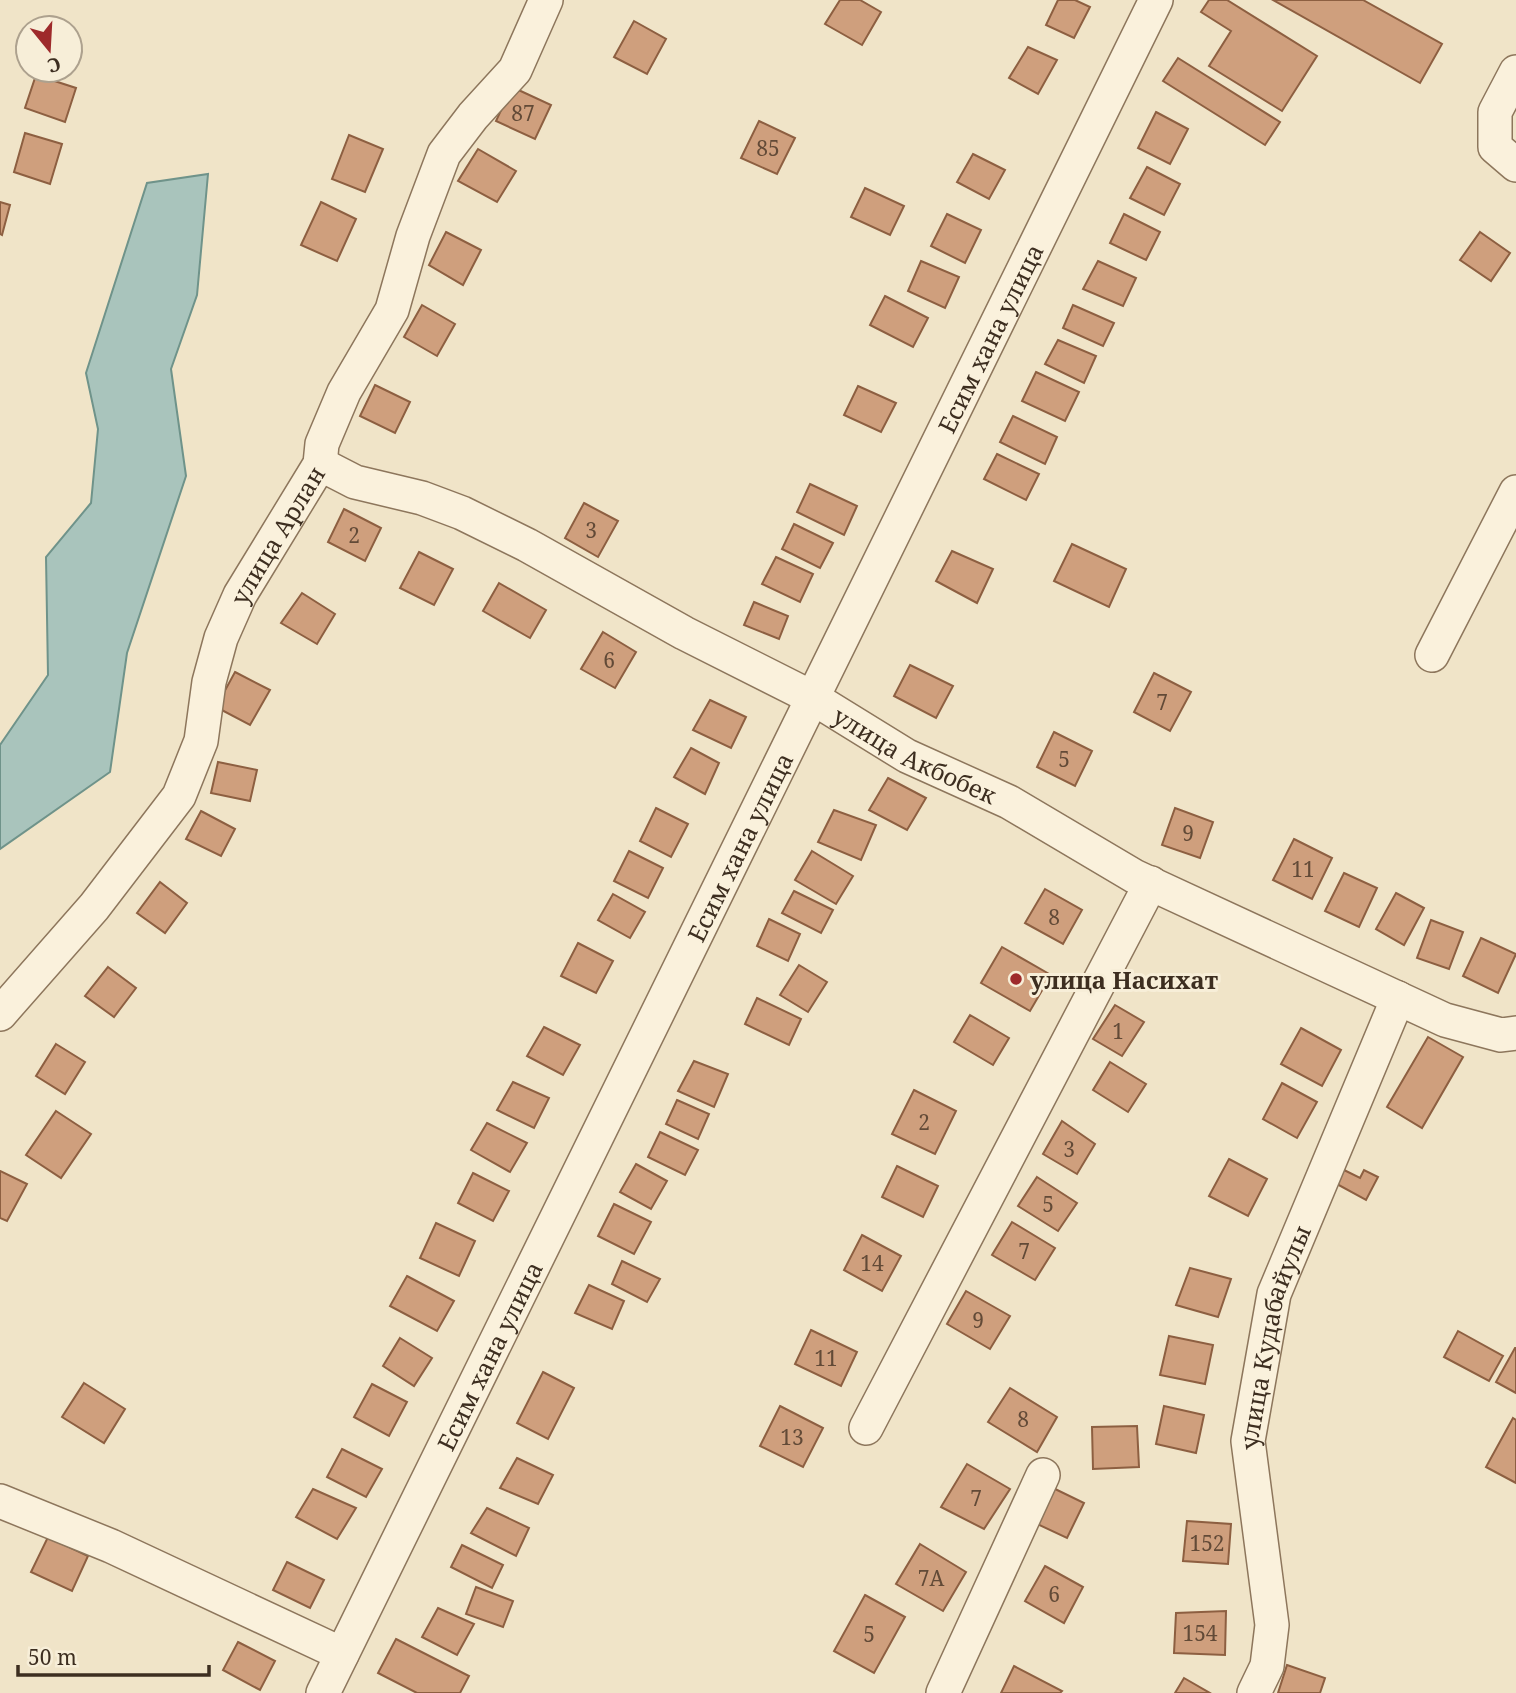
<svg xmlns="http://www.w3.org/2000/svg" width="1516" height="1693" viewBox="0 0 1516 1693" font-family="'Noto Serif',serif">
  <rect width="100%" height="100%" fill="#f0e4c8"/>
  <!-- water -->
  <polygon fill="#a9c4bc" stroke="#6f938a" stroke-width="2" points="208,174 197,295 171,369 186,476 127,653 110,772 0,849 0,745 48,675 46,557 91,503 98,429 86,373 147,183"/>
  <!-- building -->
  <g fill="#cf9f7d" stroke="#8d5f41" stroke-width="2">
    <polygon points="840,0 860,0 881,12 862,45 825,24"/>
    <polygon points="1058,0 1075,0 1090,7 1074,38 1046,25"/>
    <polygon points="1209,0 1227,0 1317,56 1282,111 1209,66 1231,31 1201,12"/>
    <polygon points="1273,0 1363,0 1442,44 1420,83"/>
    <polygon points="634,21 666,39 647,74 614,57"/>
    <polygon points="1028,47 1057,60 1038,94 1009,78"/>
    <polygon points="1178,58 1280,122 1265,145 1163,81"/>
    <polygon points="36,75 76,88 65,122 25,108"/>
    <polygon points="512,87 551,105 535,139 496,121"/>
    <polygon points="1156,112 1188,129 1170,164 1138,148"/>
    <polygon points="759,121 795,138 777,174 741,158"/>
    <polygon points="25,133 62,144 50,184 14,172"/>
    <polygon points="349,135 383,149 365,192 332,179"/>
    <polygon points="478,149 516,171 497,202 458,181"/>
    <polygon points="973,154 1005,170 989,199 957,182"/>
    <polygon points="1147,167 1180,184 1164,215 1130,198"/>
    <polygon points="865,188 904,206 890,235 851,217"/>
    <polygon points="0,202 10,205 2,235 0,234"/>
    <polygon points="321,202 356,219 337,261 301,245"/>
    <polygon points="947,214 981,230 965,263 931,246"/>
    <polygon points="1124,214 1160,232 1146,260 1110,243"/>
    <polygon points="446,232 481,250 463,285 429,265"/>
    <polygon points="1480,232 1510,253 1491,281 1460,260"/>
    <polygon points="921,261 959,277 945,308 908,291"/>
    <polygon points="1098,261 1136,278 1123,306 1083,289"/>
    <polygon points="885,296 928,318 913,347 870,325"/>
    <polygon points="422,305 455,324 437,356 404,337"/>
    <polygon points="1073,305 1114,323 1103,346 1063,328"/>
    <polygon points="1058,340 1096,356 1084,383 1045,364"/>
    <polygon points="1036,372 1079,392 1065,421 1022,401"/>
    <polygon points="375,385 410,402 395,433 360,416"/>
    <polygon points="858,386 896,403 881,432 844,415"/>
    <polygon points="1013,416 1057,437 1045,464 1000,442"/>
    <polygon points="997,454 1039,474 1026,500 984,479"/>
    <polygon points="810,484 857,506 844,535 797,512"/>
    <polygon points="584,503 618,521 598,557 565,538"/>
    <polygon points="344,509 381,528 365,561 328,542"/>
    <polygon points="794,524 833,543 820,568 782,549"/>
    <polygon points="1072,544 1126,569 1109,607 1054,581"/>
    <polygon points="952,551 993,569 977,603 936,581"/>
    <polygon points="419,552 453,569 434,605 400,588"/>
    <polygon points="776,557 813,574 800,602 762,584"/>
    <polygon points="499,583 546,610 530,638 483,611"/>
    <polygon points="302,593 335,614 317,644 281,623"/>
    <polygon points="754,602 788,616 779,639 744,625"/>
    <polygon points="603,632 636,652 615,688 581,669"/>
    <polygon points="910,665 953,686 936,718 894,696"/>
    <polygon points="235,672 270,690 250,725 216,707"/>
    <polygon points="1154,673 1191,692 1170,731 1134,712"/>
    <polygon points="710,700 746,717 731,748 693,730"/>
    <polygon points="1054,732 1092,751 1075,786 1037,767"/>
    <polygon points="691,748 719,763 705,794 674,777"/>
    <polygon points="218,762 257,770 250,801 211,793"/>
    <polygon points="888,778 926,798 907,830 869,810"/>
    <polygon points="656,808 688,824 671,857 640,841"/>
    <polygon points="1175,808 1213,822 1200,858 1162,845"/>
    <polygon points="834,810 876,825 861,860 818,842"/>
    <polygon points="201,811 235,829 221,856 186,839"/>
    <polygon points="1294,839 1332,858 1312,899 1273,880"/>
    <polygon points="629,851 663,868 648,898 614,881"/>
    <polygon points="812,851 853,876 836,904 795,880"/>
    <polygon points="1344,873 1377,888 1359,927 1325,911"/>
    <polygon points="160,882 187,903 165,933 137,913"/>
    <polygon points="1045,889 1082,910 1063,944 1025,923"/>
    <polygon points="794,891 833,910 821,933 782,913"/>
    <polygon points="1396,893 1424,908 1404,945 1376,929"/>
    <polygon points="613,894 645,912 630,938 598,920"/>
    <polygon points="769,919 800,934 788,961 757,946"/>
    <polygon points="1431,920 1463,932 1449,969 1417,958"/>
    <polygon points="1481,938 1516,954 1498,993 1463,976"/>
    <polygon points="578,943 613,961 596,993 561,976"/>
    <polygon points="1002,947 1051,975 1030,1011 981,983"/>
    <polygon points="799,965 827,982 808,1012 780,995"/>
    <polygon points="108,967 136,988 114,1017 85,996"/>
    <polygon points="757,998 801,1019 789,1045 745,1024"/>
    <polygon points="1115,1005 1144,1022 1122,1056 1093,1039"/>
    <polygon points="970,1015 1009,1038 993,1065 954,1042"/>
    <polygon points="544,1027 580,1045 563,1075 527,1056"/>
    <polygon points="1301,1028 1341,1050 1322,1086 1281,1064"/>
    <polygon points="1428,1037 1463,1057 1422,1128 1387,1107"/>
    <polygon points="56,1044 85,1062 65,1094 36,1076"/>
    <polygon points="694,1061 728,1074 714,1107 678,1091"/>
    <polygon points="1110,1062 1146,1084 1128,1112 1093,1090"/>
    <polygon points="513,1082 549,1098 534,1128 497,1110"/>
    <polygon points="1282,1083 1317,1102 1297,1138 1263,1119"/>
    <polygon points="914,1090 956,1111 935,1154 892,1134"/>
    <polygon points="677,1100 709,1114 698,1139 666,1124"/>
    <polygon points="56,1111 91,1134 61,1178 26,1155"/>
    <polygon points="1062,1121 1095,1144 1077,1174 1043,1154"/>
    <polygon points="487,1123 527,1143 510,1172 471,1150"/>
    <polygon points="660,1132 698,1150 685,1175 648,1157"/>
    <polygon points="1229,1159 1267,1179 1248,1216 1209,1196"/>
    <polygon points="636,1164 667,1181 651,1209 620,1192"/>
    <polygon points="897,1166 938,1186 923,1217 882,1197"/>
    <polygon points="1342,1169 1360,1178 1364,1170 1378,1177 1366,1200 1335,1183"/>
    <polygon points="0,1171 27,1184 7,1221 0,1218"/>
    <polygon points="473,1173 509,1191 493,1221 458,1203"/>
    <polygon points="1037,1177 1077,1203 1058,1231 1018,1206"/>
    <polygon points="614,1204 651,1222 634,1254 598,1236"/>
    <polygon points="1012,1222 1055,1248 1035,1280 992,1255"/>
    <polygon points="436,1223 475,1241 459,1276 420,1258"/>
    <polygon points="862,1235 901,1256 882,1291 844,1270"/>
    <polygon points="622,1261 660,1279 647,1302 612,1284"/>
    <polygon points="1190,1268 1231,1279 1218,1317 1176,1305"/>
    <polygon points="407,1276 454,1301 437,1331 390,1306"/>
    <polygon points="589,1285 624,1301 612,1329 575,1313"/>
    <polygon points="966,1291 1010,1316 990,1349 947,1324"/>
    <polygon points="811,1330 857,1352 841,1386 795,1364"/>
    <polygon points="1458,1331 1503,1356 1489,1381 1444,1357"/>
    <polygon points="1169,1336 1213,1345 1205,1384 1160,1375"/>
    <polygon points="400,1338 432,1358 414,1386 383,1366"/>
    <polygon points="1515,1348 1516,1348 1516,1393 1496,1382"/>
    <polygon points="543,1372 574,1388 548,1439 517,1423"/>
    <polygon points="84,1383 125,1409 104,1443 62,1417"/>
    <polygon points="372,1384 407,1402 389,1436 354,1417"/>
    <polygon points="1010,1388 1057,1417 1037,1452 988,1422"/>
    <polygon points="780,1406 823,1428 803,1467 760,1446"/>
    <polygon points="1164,1406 1204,1415 1196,1453 1156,1444"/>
    <polygon points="1513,1418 1516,1420 1516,1483 1486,1467"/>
    <polygon points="1137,1426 1139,1467 1093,1469 1092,1427"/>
    <polygon points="342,1449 382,1469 366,1497 327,1477"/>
    <polygon points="517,1458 553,1475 538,1504 500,1488"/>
    <polygon points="967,1464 1010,1489 984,1529 941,1507"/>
    <polygon points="1051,1487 1084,1503 1067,1538 1033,1522"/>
    <polygon points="313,1489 356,1508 337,1539 296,1517"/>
    <polygon points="487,1508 529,1528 516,1556 471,1533"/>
    <polygon points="1187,1521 1231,1524 1228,1564 1183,1561"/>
    <polygon points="48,1537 88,1556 72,1591 31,1572"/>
    <polygon points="920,1544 966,1572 943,1611 896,1584"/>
    <polygon points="462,1545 503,1565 492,1588 451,1567"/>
    <polygon points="287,1562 324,1580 310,1608 273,1590"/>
    <polygon points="1045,1566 1083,1587 1064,1623 1025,1601"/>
    <polygon points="476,1587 513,1601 503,1627 466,1614"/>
    <polygon points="865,1595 905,1617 874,1673 834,1651"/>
    <polygon points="438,1608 474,1624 457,1655 422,1637"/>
    <polygon points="1226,1611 1225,1655 1174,1653 1176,1613"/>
    <polygon points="396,1639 469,1676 460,1693 417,1693 378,1673"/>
    <polygon points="238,1642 275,1661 260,1690 223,1670"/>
    <polygon points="1287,1665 1325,1678 1320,1693 1278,1693"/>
    <polygon points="1014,1666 1062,1691 1060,1693 1001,1693"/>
    <polygon points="1184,1678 1210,1693 1175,1693"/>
  </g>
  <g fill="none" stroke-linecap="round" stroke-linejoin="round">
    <defs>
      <g id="minor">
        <polyline points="1516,72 1495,112 1495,147 1516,165"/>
        <path id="s1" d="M320 464 355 482 422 498 462 513 527 545 684 633 813 698 907 756 1009 802 1134 876 1445 1020 1501 1035 1516 1033"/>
        <polyline points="1432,655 1516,492"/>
        <path id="s2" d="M0 1014 94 907 179 796 201 741 209 682 221 638 240 595 320 464 322 444 344 392 392 310 413 236 444 154 473 116 515 70 546 0"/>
        <polyline points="866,1428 1151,883"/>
        <polyline points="0,1501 111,1546 342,1654"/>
        <path id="s3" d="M323 1693 1156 0"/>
        <polyline points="943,1693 1043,1475"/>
        <path id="s4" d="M1254 1693 1267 1666 1272 1625 1248 1441 1274 1294 1398 998"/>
      </g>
    </defs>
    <!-- minor casing -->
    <use href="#minor" stroke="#8d765c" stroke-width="36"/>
    <!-- minor -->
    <use href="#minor" stroke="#faf1dc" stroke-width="33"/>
  </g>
  <!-- markers -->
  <circle fill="#9e2a2b" stroke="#f7eed8" stroke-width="2.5" cx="1016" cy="979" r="7"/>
  <g text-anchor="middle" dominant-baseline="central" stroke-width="6" stroke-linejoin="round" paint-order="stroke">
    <!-- number labels -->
    <g font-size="21" fill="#624a37">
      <text x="523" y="113">87</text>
      <text x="768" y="148">85</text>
      <text x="591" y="530">3</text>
      <text x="354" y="535">2</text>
      <text x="609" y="660">6</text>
      <text x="1162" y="702">7</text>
      <text x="1064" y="759">5</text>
      <text x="1188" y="833">9</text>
      <text x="1303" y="869">11</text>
      <text x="1054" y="917">8</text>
      <text x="1118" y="1031">1</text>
      <text x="924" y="1122">2</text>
      <text x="1069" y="1149">3</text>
      <text x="1048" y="1204">5</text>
      <text x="1024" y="1251">7</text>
      <text x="872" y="1263">14</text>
      <text x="978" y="1320">9</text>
      <text x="826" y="1358">11</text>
      <text x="1023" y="1419">8</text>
      <text x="792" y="1437">13</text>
      <text x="976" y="1498">7</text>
      <text x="1207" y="1543">152</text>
      <text x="931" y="1578">7А</text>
      <text x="1054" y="1594">6</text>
      <text x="1200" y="1633">154</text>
      <text x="869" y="1634">5</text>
    </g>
    <!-- street labels -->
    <g font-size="24" fill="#3d2e20" stroke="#f7eed8">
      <text stroke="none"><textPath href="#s3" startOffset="1510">Есим хана улица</textPath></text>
      <text stroke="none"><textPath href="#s2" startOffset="564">улица Арлан</textPath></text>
      <text stroke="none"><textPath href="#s1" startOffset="665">улица Акбобек</textPath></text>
      <text stroke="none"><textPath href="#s3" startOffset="943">Есим хана улица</textPath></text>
      <text stroke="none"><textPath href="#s4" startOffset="364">улица Кудабайулы</textPath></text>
      <text stroke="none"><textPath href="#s3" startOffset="376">Есим хана улица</textPath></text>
    </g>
    <!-- poi labels -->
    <g font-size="24" font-weight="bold" fill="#3d2e20" stroke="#f7eed8" text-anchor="start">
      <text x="1030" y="979">улица Насихат</text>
    </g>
  </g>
  <!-- north arrow -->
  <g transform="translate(49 49) rotate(162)"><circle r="33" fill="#f7eed8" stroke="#ada18e" stroke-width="2"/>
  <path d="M0-5L12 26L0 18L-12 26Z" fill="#9e2a2b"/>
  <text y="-10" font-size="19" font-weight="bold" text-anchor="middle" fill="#3d2e20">С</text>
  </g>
  <!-- scale -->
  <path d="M18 1665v10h191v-10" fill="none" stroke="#3d2e20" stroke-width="3.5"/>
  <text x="28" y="1665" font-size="21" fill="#3d2e20" stroke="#f7eed8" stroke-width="5" paint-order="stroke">50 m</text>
</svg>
